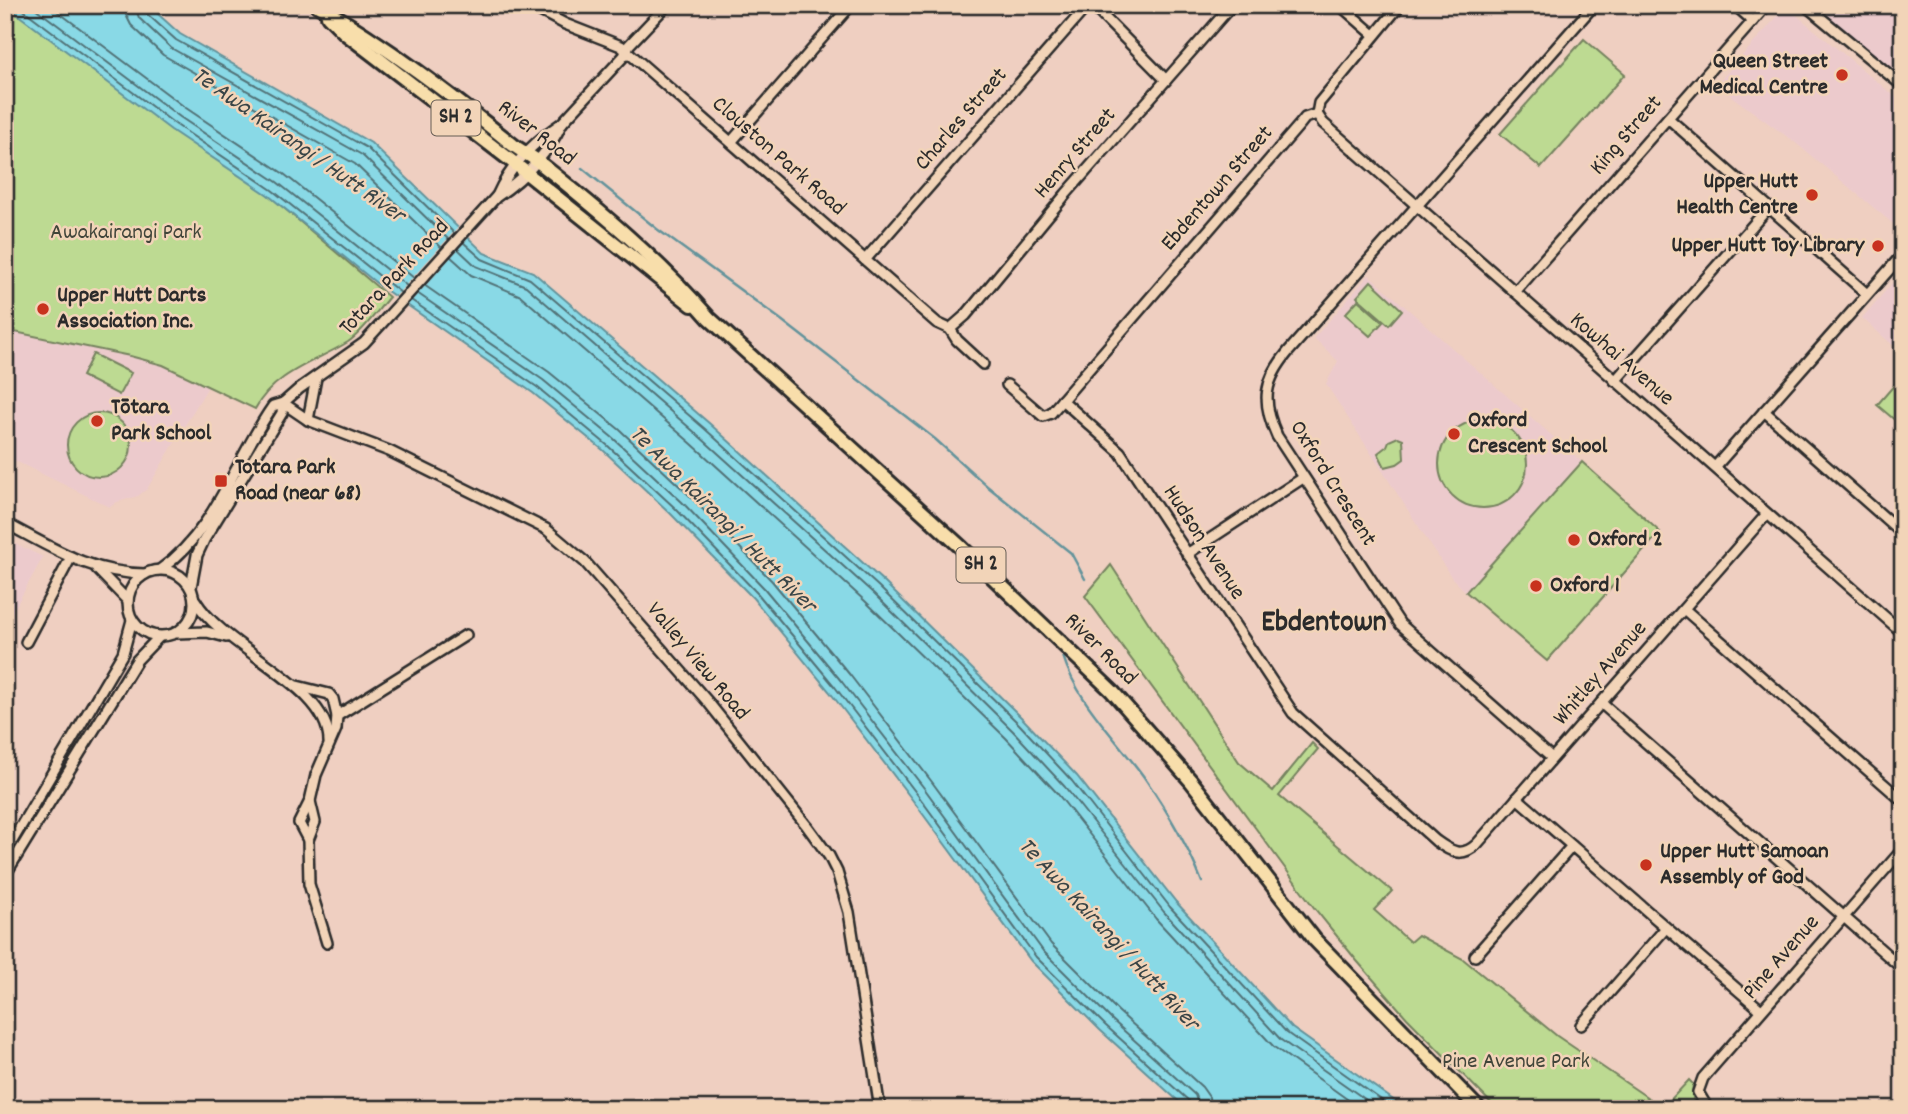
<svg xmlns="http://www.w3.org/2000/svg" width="1908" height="1114" viewBox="0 0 1908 1114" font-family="Dekko,sans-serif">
  <rect width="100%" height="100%" fill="#efcfc1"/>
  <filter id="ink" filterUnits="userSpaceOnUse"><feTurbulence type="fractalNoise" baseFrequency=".0143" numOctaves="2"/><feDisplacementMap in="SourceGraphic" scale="14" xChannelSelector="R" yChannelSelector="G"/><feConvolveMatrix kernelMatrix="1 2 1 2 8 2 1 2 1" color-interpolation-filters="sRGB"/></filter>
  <g filter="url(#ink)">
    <!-- built -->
    <g fill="#eccacc">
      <polygon points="1816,5 1903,5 1903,79 1815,5"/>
      <polygon points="1785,8 1789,9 1903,103 1903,232 1797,144 1716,85"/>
      <polygon points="1903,271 1903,354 1862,318"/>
      <polygon points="1369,275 1582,462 1466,592 1452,578 1326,384 1338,361 1314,338"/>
      <polygon points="5,330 130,356 163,365 209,385 147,489 138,496 117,502 110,507 5,456"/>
      <polygon points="5,539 43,557 5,626"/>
    </g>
    <!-- green -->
    <g fill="#bdda92" stroke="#74825e" stroke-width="2">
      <path d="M5 5 136 94 252 181 389 297C377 311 363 332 348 342 315 362 274 373 255 409L163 365 130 356 5 330Z"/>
      <polygon points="1584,39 1625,74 1541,168 1500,134"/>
      <polygon points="1371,281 1402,310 1389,325 1357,297"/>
      <polygon points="1358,300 1383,322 1370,336 1345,314"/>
      <polygon points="93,354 131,373 119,395 82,376"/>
      <polygon points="1903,375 1903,427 1877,405"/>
      <circle cx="99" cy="445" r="32"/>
      <circle cx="1483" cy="464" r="44"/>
      <polygon points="1398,437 1403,439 1404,459 1397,464 1385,467 1378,453 1387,446 1389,441"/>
      <polygon points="1582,462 1660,532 1547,661 1466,592"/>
      <polygon points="1111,565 1239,762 1273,791 1312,743 1318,749 1279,796 1392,891 1374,910 1410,942 1418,935 1463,959 1557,1036 1663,1108 1689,1080 1693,1084 1692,1094 1696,1109 1497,1109 1407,1018 1357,961 1315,909 1085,596"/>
    </g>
    <!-- water -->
    <polygon fill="#89d9e6" stroke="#63939b" stroke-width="2" points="5,5 148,5 180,34 371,143 484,253 533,272 710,424 884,582 1024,720 1077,776 1176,902 1292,1028 1406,1109 1187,1109 1100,1030 1031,961 911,798 829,691 753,598 670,513 603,450 533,393 380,286 268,195 171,130"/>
    <!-- pier -->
    <polygon fill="#efcfc1" points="460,225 471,235 405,308 393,299"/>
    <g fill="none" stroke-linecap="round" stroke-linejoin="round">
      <!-- shore -->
      <g stroke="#517176" stroke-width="2">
        <polyline points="17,5 175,124 272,190 401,293"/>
        <polyline points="31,5 180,117 277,182 407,286"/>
        <polyline points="49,5 186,108 284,174 414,278"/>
        <polyline points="125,5 126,15 131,25 163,55 355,164 442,248"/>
        <polyline points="135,5 139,18 171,48 362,155 449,240"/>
        <polyline points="144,5 146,13 176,40 367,148 455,234"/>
        <polyline points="463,242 482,259 530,279 705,429 879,587 1019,724 1072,781 1170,907 1287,1033 1394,1109"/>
        <polyline points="458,249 476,266 526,286 699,436 873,593 1013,731 1065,787 1164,912 1281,1040 1379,1109"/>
        <polyline points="450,256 471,275 521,296 692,444 865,601 1006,738 1057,793 1156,919 1274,1047 1361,1109"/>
        <polyline points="424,285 549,372 620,430 689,495 772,581 850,675 932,782 1051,944 1118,1011 1202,1087 1209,1097 1210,1109"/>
        <polyline points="417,293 543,380 613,438 682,502 764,588 842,682 924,788 1043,951 1111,1019 1195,1095 1200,1109"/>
        <polyline points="411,300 537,387 607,445 675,508 758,594 835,687 917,794 1036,957 1105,1025 1189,1101 1191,1109"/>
      </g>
      <!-- stream -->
      <g stroke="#63939b" stroke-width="2.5">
        <polyline points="582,168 657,229 780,319 935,439 987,486 1071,553 1085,579"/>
        <path d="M1063 656C1077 702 1116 738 1144 777 1166 809 1188 846 1202 882"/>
      </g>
      <defs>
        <g id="minor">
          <polyline points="529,5 565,24 621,46 937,323 950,329 957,340 983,364"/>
          <polyline points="1092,5 1166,80"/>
          <polyline points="1340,5 1374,35"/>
          <polyline points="1735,5 1753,21"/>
          <polyline points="1805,5 1903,86"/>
          <polyline points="1317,114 1323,123 1903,633"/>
          <polyline points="1317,114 1319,103 1400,5"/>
          <polyline points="1668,118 1867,294"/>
          <polyline points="732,141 851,5"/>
          <path d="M497 196C510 166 535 141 562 123L624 56 629 45 667 5"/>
          <polyline points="865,260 1088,5"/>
          <polyline points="1515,292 1767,5"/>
          <polyline points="950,329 966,315 1066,194 1232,5"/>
          <polyline points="1615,381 1769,207"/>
          <polyline points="1007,385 1043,416 1051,413 1301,123 1305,118 1317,114"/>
          <path d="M1062 400 1120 452 1293 713 1436 841C1451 852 1462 858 1477 844L1767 514"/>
          <polyline points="283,403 308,420 389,451 546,529 585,562 708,702 807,826 829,856 837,872 849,912 880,1109"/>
          <polyline points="1764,411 1903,534"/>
          <polyline points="308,420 316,378"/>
          <polyline points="1715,467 1903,254"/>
          <path d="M5 523C53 548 89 573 145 574"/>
          <polyline points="1187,554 1303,478"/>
          <polyline points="97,569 128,601"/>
          <path d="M161 569C215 532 236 458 273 406L283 403 300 388 364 343 496 197C523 179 548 154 562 123"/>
          <circle cx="161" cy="603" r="33"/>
          <polyline points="191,587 197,555 204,540 282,413 283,403"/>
          <path d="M195 600C224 650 330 686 329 742"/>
          <polyline points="1684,609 1903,801"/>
          <polyline points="177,633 207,632 226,637"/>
          <polyline points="26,642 71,557"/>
          <polyline points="297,686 329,694 333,699 337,716 336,729 316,775 310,801 299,823 308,840"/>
          <polyline points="1601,703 1903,969"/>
          <polyline points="337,716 466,635"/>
          <path d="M1552 758 1400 624 1277 436C1261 401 1264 381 1288 352L1594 5"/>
          <polyline points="1517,798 1761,1010"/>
          <polyline points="310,801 315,822 308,840 309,884 327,943"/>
          <polyline points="5,853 123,653 132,620"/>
          <polyline points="5,875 137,660 159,637"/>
          <polyline points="1475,956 1572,846"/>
          <polyline points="1581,1025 1665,929"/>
          <polyline points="1708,1109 1698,1092 1703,1078 1903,849"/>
        </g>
        <g id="highway">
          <path d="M317 5C387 46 450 94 513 145 521 151 531 156 540 163 599 210 659 260 709 318L962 548 1112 691 1191 781 1315 940 1479 1109"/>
          <polyline points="328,16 345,33 509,159 692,305"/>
        </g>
      </defs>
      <!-- minor casing -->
      <use href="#minor" stroke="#2b2b2b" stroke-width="14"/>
      <!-- highway casing -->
      <use href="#highway" stroke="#2b2b2b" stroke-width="18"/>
      <!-- minor -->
      <use href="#minor" stroke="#f2d4b8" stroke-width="9"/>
      <!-- highway -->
      <use href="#highway" stroke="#f8deab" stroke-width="12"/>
    </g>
  </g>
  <!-- markers -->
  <g fill="#c8321e" stroke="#f2d4b8" stroke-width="2.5">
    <circle cx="1842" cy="75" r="7"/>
    <circle cx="1812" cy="195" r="7"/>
    <circle cx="1878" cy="246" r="7"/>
    <circle cx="43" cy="309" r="7"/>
    <circle cx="97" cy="421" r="7"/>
    <circle cx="1454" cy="434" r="7"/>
    <rect x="214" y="474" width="14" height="14" rx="3.5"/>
    <circle cx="1574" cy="540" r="7"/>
    <circle cx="1536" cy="586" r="7"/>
    <circle cx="1646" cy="865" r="7"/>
  </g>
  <g text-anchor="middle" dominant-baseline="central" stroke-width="5" stroke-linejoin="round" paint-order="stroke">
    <!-- shield labels -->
    <g fill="#f2d4b8" stroke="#675e55" stroke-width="2">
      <rect x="431.5" y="100.5" width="49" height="35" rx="5"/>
      <rect x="956.5" y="547.5" width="49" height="35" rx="5"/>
    </g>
    <g font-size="21" font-weight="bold" fill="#2b2b2b">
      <text x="456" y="118">SH 2</text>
      <text x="981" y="565">SH 2</text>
    </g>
    <!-- poi labels -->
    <g font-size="23" font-weight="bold" fill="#2b2b2b" stroke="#f2d4b8" text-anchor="start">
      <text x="1828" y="62" text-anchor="end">Queen Street<tspan x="1828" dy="26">Medical Centre</tspan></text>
      <text x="1798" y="182" text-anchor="end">Upper Hutt<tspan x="1798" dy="26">Health Centre</tspan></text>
      <text x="1864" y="246" text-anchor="end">Upper Hutt Toy Library</text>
      <text x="57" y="296">Upper Hutt Darts<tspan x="57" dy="26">Association Inc.</tspan></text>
      <text x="111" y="408">Tōtara<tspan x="111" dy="26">Park School</tspan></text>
      <text x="1468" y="421">Oxford<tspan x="1468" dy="26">Crescent School</tspan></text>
      <text x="235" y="468">Totara Park<tspan x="235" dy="26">Road (near 68)</tspan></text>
      <text x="1588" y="540">Oxford 2</text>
      <text x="1550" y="586">Oxford 1</text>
      <text x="1660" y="852">Upper Hutt Samoan<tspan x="1660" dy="26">Assembly of God</tspan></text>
    </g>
    <!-- street labels -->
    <g font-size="23" fill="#2b2b2b" stroke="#f2d4b8">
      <text transform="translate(962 120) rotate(-49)">Charles Street</text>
      <text transform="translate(536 134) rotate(38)">River Road</text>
      <text transform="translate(1627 136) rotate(-49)">King Street</text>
      <text transform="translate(1076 154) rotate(-49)">Henry Street</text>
      <text transform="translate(778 157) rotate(41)">Clouston Park Road</text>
      <text transform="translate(1218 189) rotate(-49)">Ebdentown Street</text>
      <text transform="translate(395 278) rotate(-47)">Totara Park Road</text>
      <text transform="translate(1621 360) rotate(41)">Kowhai Avenue</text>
      <text transform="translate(1332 484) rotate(58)">Oxford Crescent</text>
      <text transform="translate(1203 543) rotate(57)">Hudson Avenue</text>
      <text transform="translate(1100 650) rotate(45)">River Road</text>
      <text transform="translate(697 662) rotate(50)">Valley View Road</text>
      <text transform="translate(1601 674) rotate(-49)">Whitley Avenue</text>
      <text transform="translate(1782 958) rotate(-49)">Pine Avenue</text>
    </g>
    <!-- park labels -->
    <g font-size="23" fill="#41453a" stroke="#f2d4b8">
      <text x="126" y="233">Awakairangi Park</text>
      <text x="1516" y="1062">Pine Avenue Park</text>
    </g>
    <!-- water labels -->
    <g font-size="24" font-style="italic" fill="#394547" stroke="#f2d4b8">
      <text transform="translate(298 146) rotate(35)">Te Awa Kairangi / Hutt River</text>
      <text transform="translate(722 520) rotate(45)">Te Awa Kairangi / Hutt River</text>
      <text transform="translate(1108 935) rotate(47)">Te Awa Kairangi / Hutt River</text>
    </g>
    <!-- district labels -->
    <g font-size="30" font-weight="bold" fill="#2b2b2b" stroke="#f2d4b8">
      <text x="1324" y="624">Ebdentown</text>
    </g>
  </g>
  <!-- margin -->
  <rect width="1908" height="1114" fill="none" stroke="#f2d4b8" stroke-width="28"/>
  <rect x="14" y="14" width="1880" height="1086" fill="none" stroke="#2b2b2b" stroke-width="2.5" filter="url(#ink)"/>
</svg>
